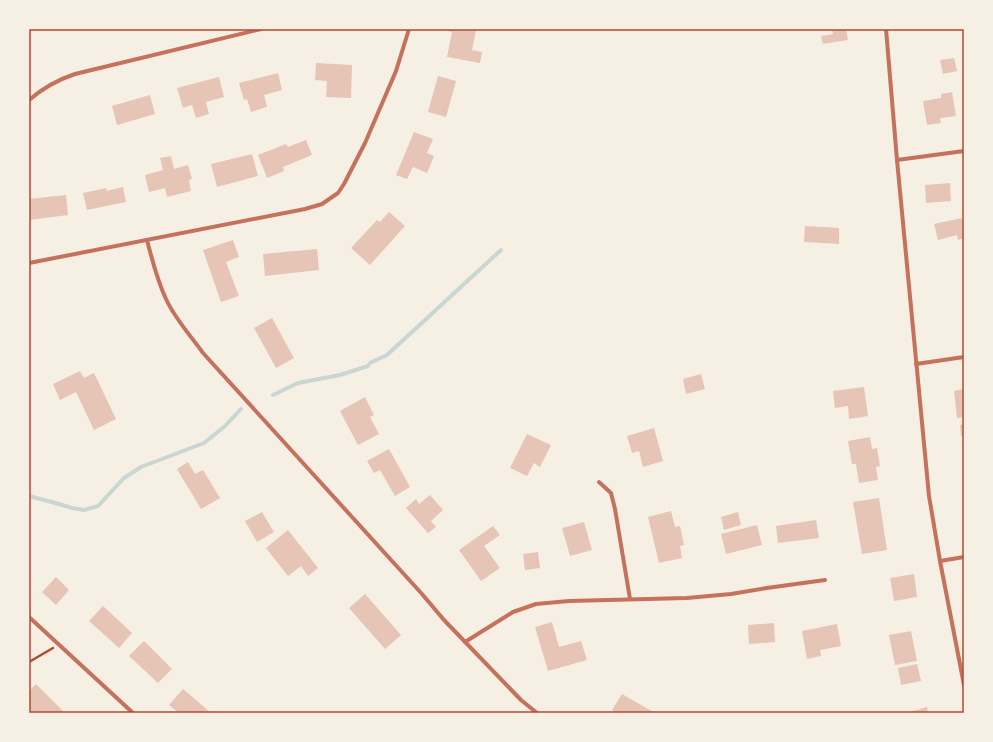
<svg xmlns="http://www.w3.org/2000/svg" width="993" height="742" viewBox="0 0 993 742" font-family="Lato,sans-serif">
  <rect width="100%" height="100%" fill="#f6efe4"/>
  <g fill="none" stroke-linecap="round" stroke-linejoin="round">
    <!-- stream -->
    <g stroke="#c9d6d2" stroke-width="4">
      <polyline points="273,395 298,383 340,375 368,366 370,363 387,355 501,250"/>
      <polyline points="29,496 59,504 72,508 84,510 98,506 124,478 141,467 204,443 224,427 241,409"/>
    </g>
  </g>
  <!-- building -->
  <g fill="#e6c5b7">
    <polygon points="448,29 476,30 472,50 482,52 480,63 447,57 452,32 447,31"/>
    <polygon points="832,29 846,29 848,40 823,44 821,36 833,34"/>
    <polygon points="954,58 957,71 943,74 940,60"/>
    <polygon points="316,63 352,65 351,98 326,97 327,81 315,80"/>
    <polygon points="278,73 282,90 264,95 267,107 251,112 247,99 244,100 239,83"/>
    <polygon points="438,76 456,81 446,117 428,112"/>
    <polygon points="219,77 224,97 206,102 209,114 196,118 192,105 183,108 177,88"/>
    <polygon points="952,92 956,116 940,118 941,123 927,125 923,101 941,98 941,94"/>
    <polygon points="150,95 155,114 117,125 112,106"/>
    <polygon points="414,132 433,139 427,153 434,156 427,173 413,167 407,179 396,175"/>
    <polygon points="306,140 312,155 283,167 284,171 267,178 258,155 286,144 288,147"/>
    <polygon points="252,154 258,176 217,187 211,164"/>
    <polygon points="171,156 174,169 188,165 192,179 189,180 191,191 167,197 165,188 149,192 145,175 163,170 160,158"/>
    <polygon points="950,183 951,201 926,203 925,185"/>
    <polygon points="123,187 126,202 87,210 83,193 106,188 107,191"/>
    <polygon points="66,195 68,215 29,220 29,199"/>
    <polygon points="389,212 405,226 370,265 351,248 377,220 380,222"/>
    <polygon points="962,218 964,225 964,238 958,240 957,235 938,240 934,224"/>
    <polygon points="805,226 839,228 839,244 804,242"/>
    <polygon points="233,240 239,257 226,262 239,296 221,302 203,250"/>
    <polygon points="317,249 319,270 265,276 263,254"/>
    <polygon points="272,318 294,358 276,368 254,328"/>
    <polygon points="80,371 84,378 94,373 116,419 94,430 76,392 60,400 53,384"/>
    <polygon points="701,374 705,389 686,394 683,379"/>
    <polygon points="864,387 868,416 849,419 848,406 835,408 833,391"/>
    <polygon points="964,389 964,417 957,418 954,391"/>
    <polygon points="365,397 374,415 370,417 379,434 358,445 340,411"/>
    <polygon points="964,424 964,436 961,436 960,425"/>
    <polygon points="654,428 663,461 643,467 639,451 632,453 627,436"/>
    <polygon points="527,434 551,445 540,467 534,463 527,476 510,468"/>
    <polygon points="870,437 872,449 877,448 880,466 876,467 878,480 859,483 856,464 852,464 848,441"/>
    <polygon points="389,449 410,487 395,496 380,470 374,473 367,461"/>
    <polygon points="188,462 195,474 203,470 220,498 201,509 177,469"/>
    <polygon points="430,495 443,510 431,521 436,527 428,533 406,508 416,499 419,504"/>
    <polygon points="879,498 887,550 862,554 853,502"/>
    <polygon points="671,511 675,527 680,526 684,545 680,546 682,558 659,563 648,517"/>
    <polygon points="262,512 274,532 257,542 245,521"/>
    <polygon points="738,512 741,525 724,530 721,517"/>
    <polygon points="816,520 819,538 778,543 776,526"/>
    <polygon points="584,522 592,550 570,556 562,528"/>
    <polygon points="757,525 762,545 726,554 721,534"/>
    <polygon points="493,526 500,535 484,546 500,568 481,581 459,550"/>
    <polygon points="288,530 318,568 308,576 301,566 288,576 266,548"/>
    <polygon points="538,552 540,568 525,570 523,554"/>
    <polygon points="914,574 917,597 894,601 890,578"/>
    <polygon points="56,577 69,590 56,605 42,592"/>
    <polygon points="365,594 401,635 385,649 349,608"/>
    <polygon points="103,606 132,633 119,648 89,621"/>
    <polygon points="552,622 559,647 581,641 587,660 548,671 535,627"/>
    <polygon points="774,623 775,642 749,644 748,625"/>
    <polygon points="837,624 841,646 820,650 821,656 807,659 802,631"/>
    <polygon points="911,631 917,661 895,665 889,635"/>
    <polygon points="144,641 172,669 158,683 129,656"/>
    <polygon points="917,664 921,681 901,685 898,668"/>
    <polygon points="36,684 64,712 63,713 37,713 35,711 33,713 29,713 29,691"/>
    <polygon points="183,689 211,713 179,713 169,705"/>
    <polygon points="622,694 655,713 617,713 612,710"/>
    <polygon points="927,707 928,713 906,713"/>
  </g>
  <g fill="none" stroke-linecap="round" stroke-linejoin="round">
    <!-- path -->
    <polyline stroke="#b5482f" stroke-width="2.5" points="29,662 53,648"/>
    <!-- minor -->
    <g stroke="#c5725c" stroke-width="4">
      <polyline points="886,29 897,160 929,496 940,561 964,685"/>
      <path d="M29 100C43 88 57 80 75 74L261 29"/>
      <polyline points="897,160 964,151"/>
      <path d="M147 240C152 260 157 280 166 299 175 319 191 336 203 353L422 594 444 620 521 700 537 713"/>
      <polyline points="29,263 305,209 322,204 338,193 344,184 365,143 396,71 409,29"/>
      <polyline points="916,364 964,357"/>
      <polyline points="599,482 611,493 615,509 630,599"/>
      <polyline points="940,561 964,557"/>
      <polyline points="29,617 133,713"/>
      <polyline points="465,642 513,612 536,604 569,601 687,598 731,594 767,588 825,580"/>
    </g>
  </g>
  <!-- border -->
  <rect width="993" height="742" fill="none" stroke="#f6efe4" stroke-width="60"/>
  <rect x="30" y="30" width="933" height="682" fill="none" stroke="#b5482f" stroke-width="1.5"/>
</svg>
